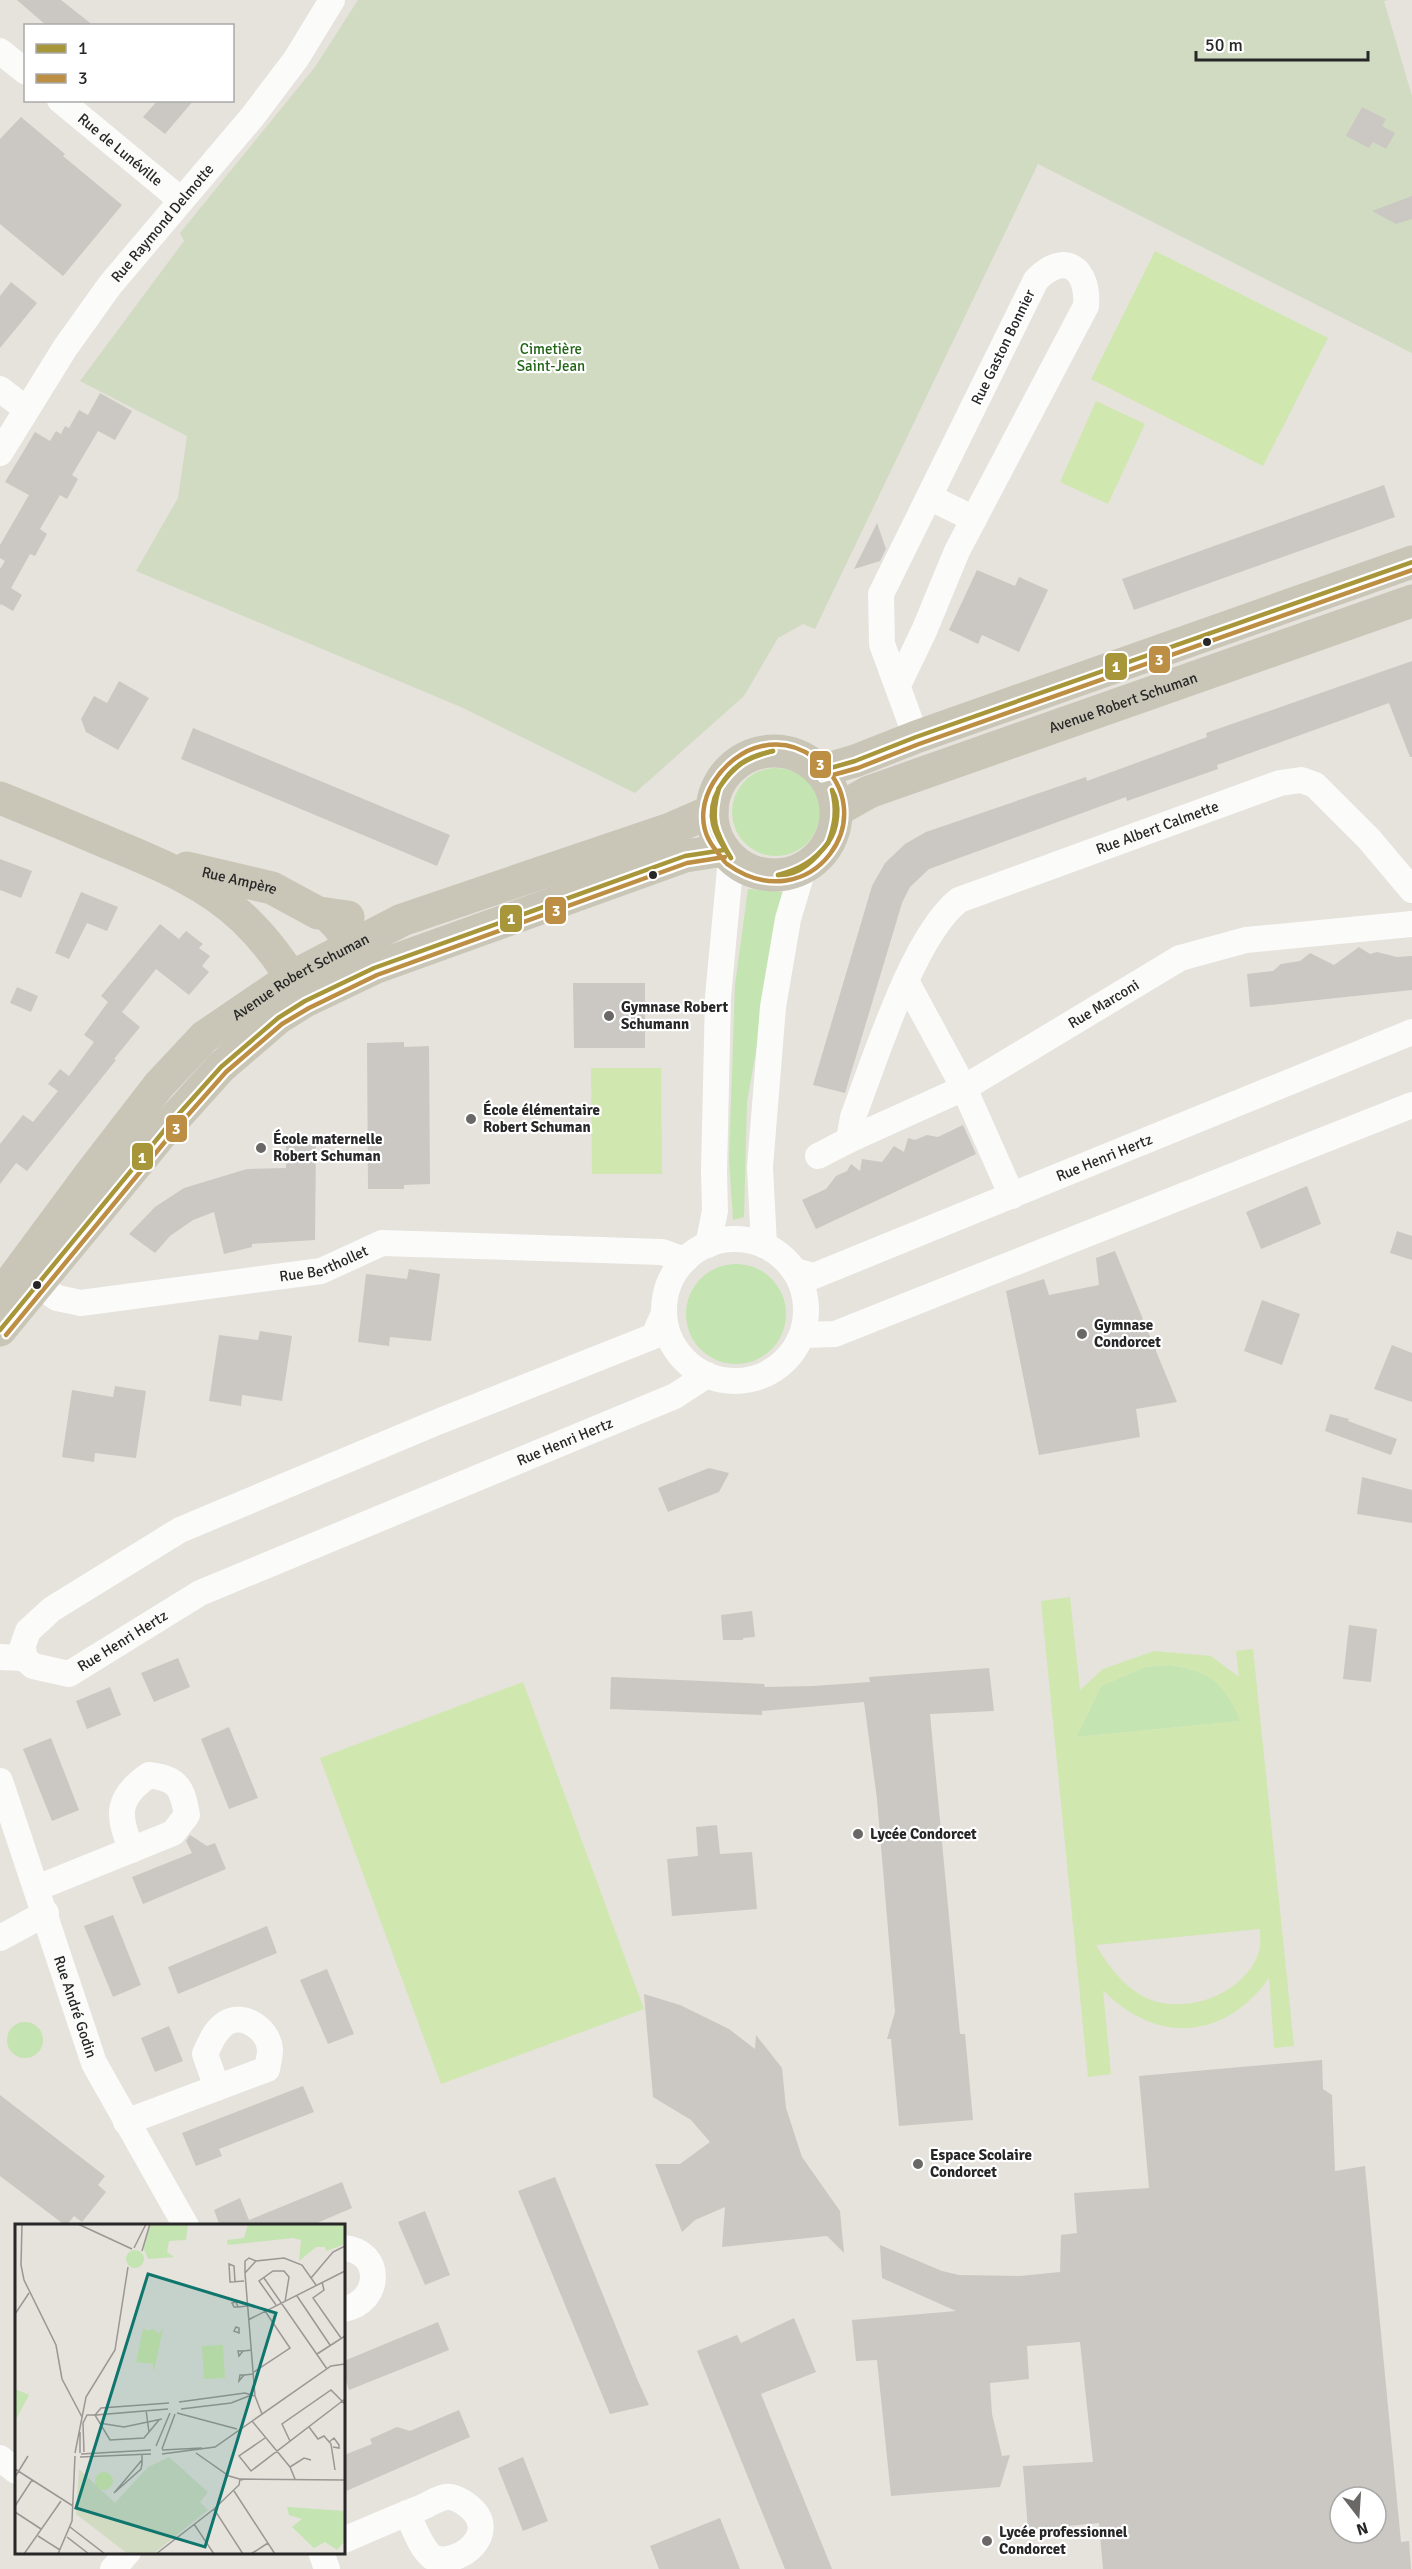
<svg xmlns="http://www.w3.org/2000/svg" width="1412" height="2569" viewBox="0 0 1412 2569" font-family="Signika,sans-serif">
  <rect width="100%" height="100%" fill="#e6e2dc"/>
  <!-- green -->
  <g fill="#c4e4b2">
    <circle cx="776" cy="812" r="44"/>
    <polygon points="748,889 784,892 747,1102 744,1217 733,1220 729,1159 735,985"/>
    <circle cx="736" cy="1314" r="50"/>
    <path d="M1170 1665C1212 1672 1223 1682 1241 1721L1076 1737 1101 1686 1145 1667Z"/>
    <circle cx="25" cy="2040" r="18"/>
  </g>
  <!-- cemetery -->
  <polygon fill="#d1dbc2" points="358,0 1389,0 1384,1 1412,96 1412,353 1038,164 815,629 803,624 778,638 744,696 635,793 461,707 136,571 178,498 187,436 80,381 184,241 180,233 315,67"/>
  <!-- pitch -->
  <g fill="#d0e8af" fill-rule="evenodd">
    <polygon points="1155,251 1328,338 1263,466 1091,379"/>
    <polygon points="1096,401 1145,424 1108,504 1060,482"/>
    <polygon points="591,1068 661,1068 662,1174 592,1174"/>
    <path d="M1070 1597 1080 1690 1103 1669 1154 1651 1211 1656 1239 1677 1236 1651 1253 1649 1294 2046 1274 2048 1269 1978C1225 2040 1156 2045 1103 1990L1111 2074 1088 2077 1041 1601ZM1170 1665C1209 1671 1226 1684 1240 1721L1076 1737 1101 1686 1145 1667ZM1260 1929C1260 1935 1261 1945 1259 1952 1245 1993 1190 2014 1151 2000 1126 1990 1109 1967 1096 1945Z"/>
    <polygon points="523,1682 644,2009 441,2084 320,1758"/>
  </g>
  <!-- building -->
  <g fill="#cbc8c3" fill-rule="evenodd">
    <polygon points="17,0 61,0 94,26 47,26"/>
    <polygon points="158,100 194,100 165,134 143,117"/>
    <polygon points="1362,107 1386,119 1382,126 1395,133 1386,149 1373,142 1369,148 1346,136"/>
    <polygon points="21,117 65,154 63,156 122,205 63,276 0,224 0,139"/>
    <polygon points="1412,196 1412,219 1396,224 1372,211"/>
    <polygon points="11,282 37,303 0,348 0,296"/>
    <polygon points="100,393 132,411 115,440 98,431 72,475 78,479 67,499 60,495 40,529 47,534 35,556 30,554 11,588 22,595 13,611 1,604 0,606 0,569 5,561 0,558 0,545 29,495 5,482 35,432 50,441 56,431 61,434 65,426 69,428 79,410 88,415"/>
    <polygon points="1384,485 1395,517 1134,610 1122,579"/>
    <polygon points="877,523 886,549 880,561 854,569"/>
    <polygon points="977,570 1015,586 1019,577 1048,590 1019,652 982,635 978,644 949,630"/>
    <polygon points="1412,661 1412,757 1410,757 1389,703 1217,765 1218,769 1127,801 1126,797 929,869 910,887 902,903 845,1093 813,1085 872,886 885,863 905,844 926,832 1086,777 1087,781 1207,737 1206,733"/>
    <polygon points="119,681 149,698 118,750 86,732 81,719 94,696 107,703"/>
    <polygon points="193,728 450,835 437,866 181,759"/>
    <polygon points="0,859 32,871 21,898 0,890"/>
    <polygon points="81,892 118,907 107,931 87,923 69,959 55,953"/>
    <polygon points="160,924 179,939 186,931 203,944 199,948 210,956 202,966 209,972 189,995 156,969 122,1012 140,1027 114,1059 116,1060 27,1171 16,1163 0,1184 0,1144 23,1115 33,1122 58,1091 48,1084 60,1069 69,1076 94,1042 84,1035 108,1002 101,996"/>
    <polygon points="1359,947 1370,954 1377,952 1397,957 1412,956 1412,990 1250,1007 1247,974 1273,971 1281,964 1300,961 1310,953 1334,965"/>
    <polygon points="573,983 645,983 645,1048 574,1048"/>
    <polygon points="17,987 38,996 31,1012 10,1003"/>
    <polygon points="404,1042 404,1047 429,1046 430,1184 404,1185 404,1189 368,1189 367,1043"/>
    <polygon points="963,1125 976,1154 816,1229 802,1200 826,1189 836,1176 847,1171 851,1164 860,1171 862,1159 882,1162 894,1146 904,1152 908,1138 915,1140 927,1135 938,1137"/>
    <polygon points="286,1140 316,1140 315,1240 252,1244 252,1247 224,1254 214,1212 193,1220 170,1236 155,1253 129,1234 155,1207 184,1188 247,1169 286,1168"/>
    <polygon points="1307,1186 1321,1224 1261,1249 1246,1212"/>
    <polygon points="1397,1231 1412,1236 1412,1260 1390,1253"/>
    <polygon points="1115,1251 1177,1402 1136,1409 1140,1437 1039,1455 1006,1291 1044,1279 1049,1295 1099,1285 1096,1258"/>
    <polygon points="409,1269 440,1274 431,1341 390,1337 389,1346 358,1342 366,1274 407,1279"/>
    <polygon points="1262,1300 1300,1314 1282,1365 1244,1351"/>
    <polygon points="260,1331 292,1336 282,1401 242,1395 241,1406 209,1401 219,1335 258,1340"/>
    <polygon points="1392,1345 1412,1353 1412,1402 1374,1389"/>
    <polygon points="115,1386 146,1391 136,1458 95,1453 94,1462 62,1457 72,1390 113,1397"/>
    <polygon points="1330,1414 1349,1419 1348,1421 1397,1439 1391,1455 1325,1431"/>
    <polygon points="709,1468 729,1473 719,1492 668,1512 658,1488"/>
    <polygon points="1362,1477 1412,1490 1412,1523 1357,1514"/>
    <polygon points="752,1611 755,1637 743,1638 743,1640 723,1640 721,1615"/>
    <polygon points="1349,1625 1377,1629 1371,1682 1343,1679"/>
    <polygon points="178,1658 190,1687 154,1702 141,1673"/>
    <polygon points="989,1668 994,1711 930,1714 960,2034 965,2034 973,2120 899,2126 891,2039 887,2039 895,2012 877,1799 864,1702 762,1711 762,1715 610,1709 611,1677 725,1682 764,1684 765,1687 813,1686 870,1682 869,1677"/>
    <polygon points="110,1687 121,1715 87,1729 76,1701"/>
    <polygon points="229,1727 258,1798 229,1809 201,1739"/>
    <polygon points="51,1738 79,1810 52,1821 23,1749"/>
    <polygon points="717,1825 720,1854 752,1852 757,1909 672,1916 667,1859 698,1856 696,1827"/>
    <polygon points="190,1835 207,1846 215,1843 226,1869 143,1904 132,1877 192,1853 186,1841"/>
    <polygon points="113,1915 141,1985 113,1997 84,1926"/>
    <polygon points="267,1926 277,1953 178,1994 168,1967"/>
    <polygon points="327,1969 354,2034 328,2044 300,1980"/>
    <polygon points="644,1994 680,2005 729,2029 755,2049 756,2035 782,2068 786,2108 802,2157 840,2211 844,2253 827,2236 722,2247 725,2207 695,2220 682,2232 655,2164 680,2164 710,2142 691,2120 653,2097"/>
    <polygon points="169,2026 183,2061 155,2072 141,2038"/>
    <path d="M1322 2060 1323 2089 1332 2095 1335 2171 1365 2166 1401 2542 1409 2541 1411 2569H1103L1099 2523 1028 2530 1023 2466 1093 2462 1080 2342 1027 2346 1029 2379 990 2383 992 2414 1002 2456 1010 2455 1000 2487 891 2496 877 2360 856 2361 852 2320 956 2311 882 2278 880 2245 942 2271 959 2275 1020 2276 1060 2272 1061 2235 1077 2233 1074 2193 1149 2188 1139 2076ZM1340 2497H1376V2533H1340Z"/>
    <polygon points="303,2086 314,2112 219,2149 222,2156 196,2166 182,2133"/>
    <polygon points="0,2095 105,2176 98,2185 106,2192 82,2222 74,2216 66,2226 0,2176"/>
    <polygon points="555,2177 638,2381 649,2405 610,2414 518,2191"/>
    <polygon points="342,2182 352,2208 310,2226 220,2226 214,2210 240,2198 249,2220"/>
    <polygon points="425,2211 450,2275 425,2285 398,2222"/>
    <polygon points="794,2318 816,2372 761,2394 832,2569 785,2569 697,2351 737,2335 741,2343"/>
    <polygon points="438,2322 449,2350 349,2390 344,2375 344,2361"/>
    <polygon points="459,2410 470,2437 344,2492 344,2455 372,2444 370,2439 397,2427 410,2431"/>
    <polygon points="523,2457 548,2521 523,2531 498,2468"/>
    <polygon points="720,2518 740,2569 659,2569 650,2546"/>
  </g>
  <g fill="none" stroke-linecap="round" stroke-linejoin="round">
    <!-- minor -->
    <g stroke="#fbfbfa" stroke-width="26">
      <polyline points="0,51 26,72"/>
      <path id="s1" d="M60 100 181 200"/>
      <polyline points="0,389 26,409"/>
      <path id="s2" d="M0 453 65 348 110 285 253 116 296 59 332 0"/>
      <polyline points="929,497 974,519"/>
      <path d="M898 685 924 631 957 551 1086 306C1089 269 1065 250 1036 280L881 594 882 644 916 737"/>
      <polyline points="906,981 964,1088 1012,1196"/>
      <path id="s3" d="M849 1140 853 1117C875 1060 913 936 959 900L1280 783 1301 780 1315 785 1369 839 1412 890"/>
      <path id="s4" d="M818 1156 849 1140 964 1088 1180 958 1246 940 1412 924"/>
      <circle cx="735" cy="1310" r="71"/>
      <polyline points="708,1245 715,1211 714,1171 718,997 731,858"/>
      <polyline points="764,1245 760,1167 773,1007 788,919 803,869"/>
      <path id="s5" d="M795 1271 814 1276 1412 1032"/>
      <path id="s6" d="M38 1285 57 1298 81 1303 321 1271 382 1243 662 1252 685 1260"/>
      <path id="s7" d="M664 1313 654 1336 435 1423 180 1530 52 1609 28 1631 23 1645 24 1658 33 1666 69 1674 200 1593 675 1396 707 1375"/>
      <polyline points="802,1335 835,1334 1412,1105"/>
      <polyline points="0,1657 24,1658"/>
      <path id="s8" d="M0 1781 94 2063 186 2226"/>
      <path d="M37 1888 173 1833 187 1815C182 1787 178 1779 149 1775 117 1797 116 1815 132 1850"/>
      <polyline points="0,1938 46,1913"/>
      <path d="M126 2122 267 2069C268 2063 270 2056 270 2050 269 2030 244 2012 226 2023 215 2030 210 2043 205 2054L217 2088"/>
      <path d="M344 2248C383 2251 382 2302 344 2309"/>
      <polyline points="0,2458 16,2471"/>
      <path d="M344 2540C369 2529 395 2518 420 2508 428 2505 438 2498 446 2497 453 2496 462 2501 467 2505 504 2532 457 2569 432 2557 420 2547 414 2527 407 2513"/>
      <polyline points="321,2552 327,2569"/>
      <polyline points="113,2569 128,2552"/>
    </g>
    <!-- major -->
    <g stroke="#c9c5b7" stroke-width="33">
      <circle cx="774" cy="813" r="62"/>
      <polyline points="820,771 855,761 916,737 1412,562"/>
      <path d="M0 798C35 812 71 827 106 842 154 862 206 882 244 919 267 941 287 969 302 996"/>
      <path id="s9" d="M837 810 869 792 1412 601"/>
      <path id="s10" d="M187 868 272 888 318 913 348 917"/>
      <path d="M326 914C339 925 350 938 349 955L339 963"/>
      <path id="s11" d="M0 1296 91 1173 159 1085 204 1037 292 977 402 920 673 828 712 811"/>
      <polyline points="0,1330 167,1127 221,1067 278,1018 305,1001 374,968 685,856 724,850"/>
    </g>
    <defs>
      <g id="bus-1">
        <polyline points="820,771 855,761 916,737 1412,562"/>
        <path d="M719 788C710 819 715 831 731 858"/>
        <path d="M719 788C704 815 714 835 731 858"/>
        <path d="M719 788C732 765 749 756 773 751"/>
        <path d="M719 788C735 765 746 758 773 751"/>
        <path d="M828 843C835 824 837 810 832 790"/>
        <path d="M828 843C838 829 841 804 832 790"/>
        <path d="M778 875C800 876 816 859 828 843"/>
        <path d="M778 875C800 869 814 861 828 843"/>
        <polyline points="0,1330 167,1127 221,1067 278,1018 305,1001 374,968 685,856 724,850"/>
      </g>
      <g id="bus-2">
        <polyline points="822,778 858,768 919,744 1412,570"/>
        <path d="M725 862C720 855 713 848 709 840 689 802 724 754 762 746 781 742 798 746 813 757 890 813 810 924 727 864"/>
        <polyline points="6,1335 173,1132 226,1072 282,1024 309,1008 377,975 687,863 725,857"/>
      </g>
    </defs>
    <!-- bus-1 casing -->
    <use href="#bus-1" stroke="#fff" stroke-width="9"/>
    <!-- bus-2 casing -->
    <use href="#bus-2" stroke="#fff" stroke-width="9"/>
    <!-- bus-1 -->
    <use href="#bus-1" stroke="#a8973a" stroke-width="4.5"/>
    <!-- bus-2 -->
    <use href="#bus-2" stroke="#bc8f44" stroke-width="4.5"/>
  </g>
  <!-- markers -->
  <g fill="#272727" stroke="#fff" stroke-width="2">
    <circle cx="1207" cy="642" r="5"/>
    <circle cx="653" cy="875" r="5"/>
    <circle cx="37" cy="1285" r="5"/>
  </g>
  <g fill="#6a6866" stroke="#fff" stroke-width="2">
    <circle cx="609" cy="1016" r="6"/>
    <circle cx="471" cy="1119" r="6"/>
    <circle cx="261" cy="1148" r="6"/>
    <circle cx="1082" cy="1334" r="6"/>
    <circle cx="858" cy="1834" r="6"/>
    <circle cx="918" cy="2164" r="6"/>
    <circle cx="987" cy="2541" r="6"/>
  </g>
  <g text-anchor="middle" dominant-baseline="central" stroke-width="4.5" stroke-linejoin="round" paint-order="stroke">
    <!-- street labels -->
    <g font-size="15" fill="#272727" stroke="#fff">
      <text stroke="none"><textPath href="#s1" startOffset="78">Rue de Lunéville</textPath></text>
      <text stroke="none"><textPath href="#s2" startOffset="282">Rue Raymond Delmotte</textPath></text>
      <text transform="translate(1003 347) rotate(-64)">Rue Gaston Bonnier</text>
      <text stroke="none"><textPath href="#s9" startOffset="306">Avenue Robert Schuman</textPath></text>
      <text stroke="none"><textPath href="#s3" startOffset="478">Rue Albert Calmette</textPath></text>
      <text stroke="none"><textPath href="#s10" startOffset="54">Rue Ampère</textPath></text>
      <text stroke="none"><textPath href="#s11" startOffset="444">Avenue Robert Schuman</textPath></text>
      <text stroke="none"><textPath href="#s4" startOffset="324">Rue Marconi</textPath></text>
      <text stroke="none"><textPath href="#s5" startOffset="333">Rue Henri Hertz</textPath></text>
      <text stroke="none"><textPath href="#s6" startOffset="294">Rue Berthollet</textPath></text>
      <text stroke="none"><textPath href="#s7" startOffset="1346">Rue Henri Hertz</textPath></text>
      <text stroke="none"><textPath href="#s7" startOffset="860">Rue Henri Hertz</textPath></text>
      <text stroke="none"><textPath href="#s8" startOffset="238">Rue André Godin</textPath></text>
    </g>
    <!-- park labels -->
    <g font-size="15" fill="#216516" stroke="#fff">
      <text x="551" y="349">Cimetière<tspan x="551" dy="17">Saint-Jean</tspan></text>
    </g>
    <!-- poi labels -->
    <g font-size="15" font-weight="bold" fill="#272727" stroke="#fff" text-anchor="start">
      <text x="621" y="1007">Gymnase Robert<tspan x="621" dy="17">Schumann</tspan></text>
      <text x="483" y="1110">École élémentaire<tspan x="483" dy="17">Robert Schuman</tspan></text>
      <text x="273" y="1139">École maternelle<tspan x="273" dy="17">Robert Schuman</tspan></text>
      <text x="1094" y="1325">Gymnase<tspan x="1094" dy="17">Condorcet</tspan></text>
      <text x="870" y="1834">Lycée Condorcet</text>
      <text x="930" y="2155">Espace Scolaire<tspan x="930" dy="17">Condorcet</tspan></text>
      <text x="999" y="2532">Lycée professionnel<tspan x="999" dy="17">Condorcet</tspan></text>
    </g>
  </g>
  <!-- overview -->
  <g transform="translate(15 2224)">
    <rect width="330" height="330" fill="#e6e2dc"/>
    <path d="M136 0H173L171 16 154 17 152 28 159 33 133 35 128 23ZM233 0H330V20L311 27 310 23H301L284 37 286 16 278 14 213 21 212 16 229 14ZM111 35a9 9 0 1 1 18 0a9 9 0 1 1-18 0ZM0 165 14 171 0 197ZM272 283 330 287V317L322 326 310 318 299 324 277 303 287 295 274 291Z" fill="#c4e4b2"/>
    <path d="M154 233 193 268 185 278 193 286 138 330H113L61 290 64 245 100 279 133 243Z" fill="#d1dbc2"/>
    <path d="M129 101 130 107 138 105 144 110 148 104 139 148 138 140 121 138ZM208 121 210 154 189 155 187 122ZM80 257a9 9 0 1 1 18 0a9 9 0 1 1-18 0Z" fill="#d0e8af"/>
    <path fill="none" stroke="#9a9794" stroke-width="1.5" d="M7 0 6 41 9 56 41 121 47 155 67 193M63 0 117 25M119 24 131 0M127 27 135 0M230 49V37L234 34 241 37M249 54 312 145M296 54 318 28 330 22M220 58 219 42 214 40 215 58H216L229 57M307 58 309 66 298 74 326 114M282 72 315 121M261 81 244 57 258 47H269L274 53 270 78M223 83 221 78 217 79 219 83H223L232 82M0 90 14 69M233 96 330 47M221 103 224 104V109L219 107ZM228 127 224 132 223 127H228L237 126M302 130 330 112M239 148 275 124 250 87M229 151 224 157 225 151H229L239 150M164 178 230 169 240 172M153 185 80 191 86 184 154 179M166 185 216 179 234 172M131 186 134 208M162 189 222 205M247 190 240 172 230 49 241 37 269 34 287 41 301 61M237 197 275 243 280 255M84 199 109 203 147 195M294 203 303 215 309 212 316 220 320 246M250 214 224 232 236 247 330 175M275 217 267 200 316 166 330 180M314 218 319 214 324 221V224L318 223M141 222 155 189M147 225 160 190M147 226 187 224M69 228 68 199 72 191H80L95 216 129 214 144 196M60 229 71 173 100 126 113 43M65 229V208M181 229 214 252 228 256M66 230 136 226M147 230 200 223 316 142 330 140M127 231V240L126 245 99 269 127 236M65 233 136 230M275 243 289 234 296 236M0 245 58 282M0 253 13 232M225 255 330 256M219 267 260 330M0 282 17 256M199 285 228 330M0 288 26 305M179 300 199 330M55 303 90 330M23 312 45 326M52 313 74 330M9 330 46 277M43 330 57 297 60 232M141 330 199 285 224 261 225 255M236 330 253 319"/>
    <path fill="#0f766e" fill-opacity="0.15" stroke="#0f766e" stroke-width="3" d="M133 50 261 89 190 323 61 284Z"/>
    <rect width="330" height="330" fill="none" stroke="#272727" stroke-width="3"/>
  </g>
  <g stroke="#fff" stroke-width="2">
    <rect x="1148" y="645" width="23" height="29" rx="6" fill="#bc8f44"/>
    <rect x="1104" y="652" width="24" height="29" rx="6" fill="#a8973a"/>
    <rect x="809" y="750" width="23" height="29" rx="6" fill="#bc8f44"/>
    <rect x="544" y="896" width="23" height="29" rx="6" fill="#bc8f44"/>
    <rect x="499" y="904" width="24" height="29" rx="6" fill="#a8973a"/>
    <rect x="165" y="1114" width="23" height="29" rx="6" fill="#bc8f44"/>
    <rect x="131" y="1142" width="23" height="29" rx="6" fill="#a8973a"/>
  </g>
  <g font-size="16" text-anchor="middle" font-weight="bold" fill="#fff">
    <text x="1159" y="665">3</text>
    <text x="1116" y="672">1</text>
    <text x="820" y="770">3</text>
    <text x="556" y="916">3</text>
    <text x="511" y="924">1</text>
    <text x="176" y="1134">3</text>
    <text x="142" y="1163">1</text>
  </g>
  <!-- legend -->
  <rect x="24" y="24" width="210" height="78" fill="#ffffff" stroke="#a9a9a9" stroke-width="1.5"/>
  <rect x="36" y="44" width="30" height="9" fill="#a8973a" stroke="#a9a9a9" stroke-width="1.5"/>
  <text x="78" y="54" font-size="18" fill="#272727">1</text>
  <rect x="36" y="74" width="30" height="9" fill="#bc8f44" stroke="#a9a9a9" stroke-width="1.5"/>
  <text x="78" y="84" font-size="18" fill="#272727">3</text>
  <!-- north arrow -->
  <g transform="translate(1358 2515) rotate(163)"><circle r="28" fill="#ffffff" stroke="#a9a9a9" stroke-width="1.5"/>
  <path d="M0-4.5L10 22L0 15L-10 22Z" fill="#6a6866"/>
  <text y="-9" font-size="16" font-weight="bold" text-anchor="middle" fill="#272727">N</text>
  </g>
  <!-- scale -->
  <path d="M1196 51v9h172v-9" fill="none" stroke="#272727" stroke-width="3"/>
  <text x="1205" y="51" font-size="18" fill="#272727" stroke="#ffffff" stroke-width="4.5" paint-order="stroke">50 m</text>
</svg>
